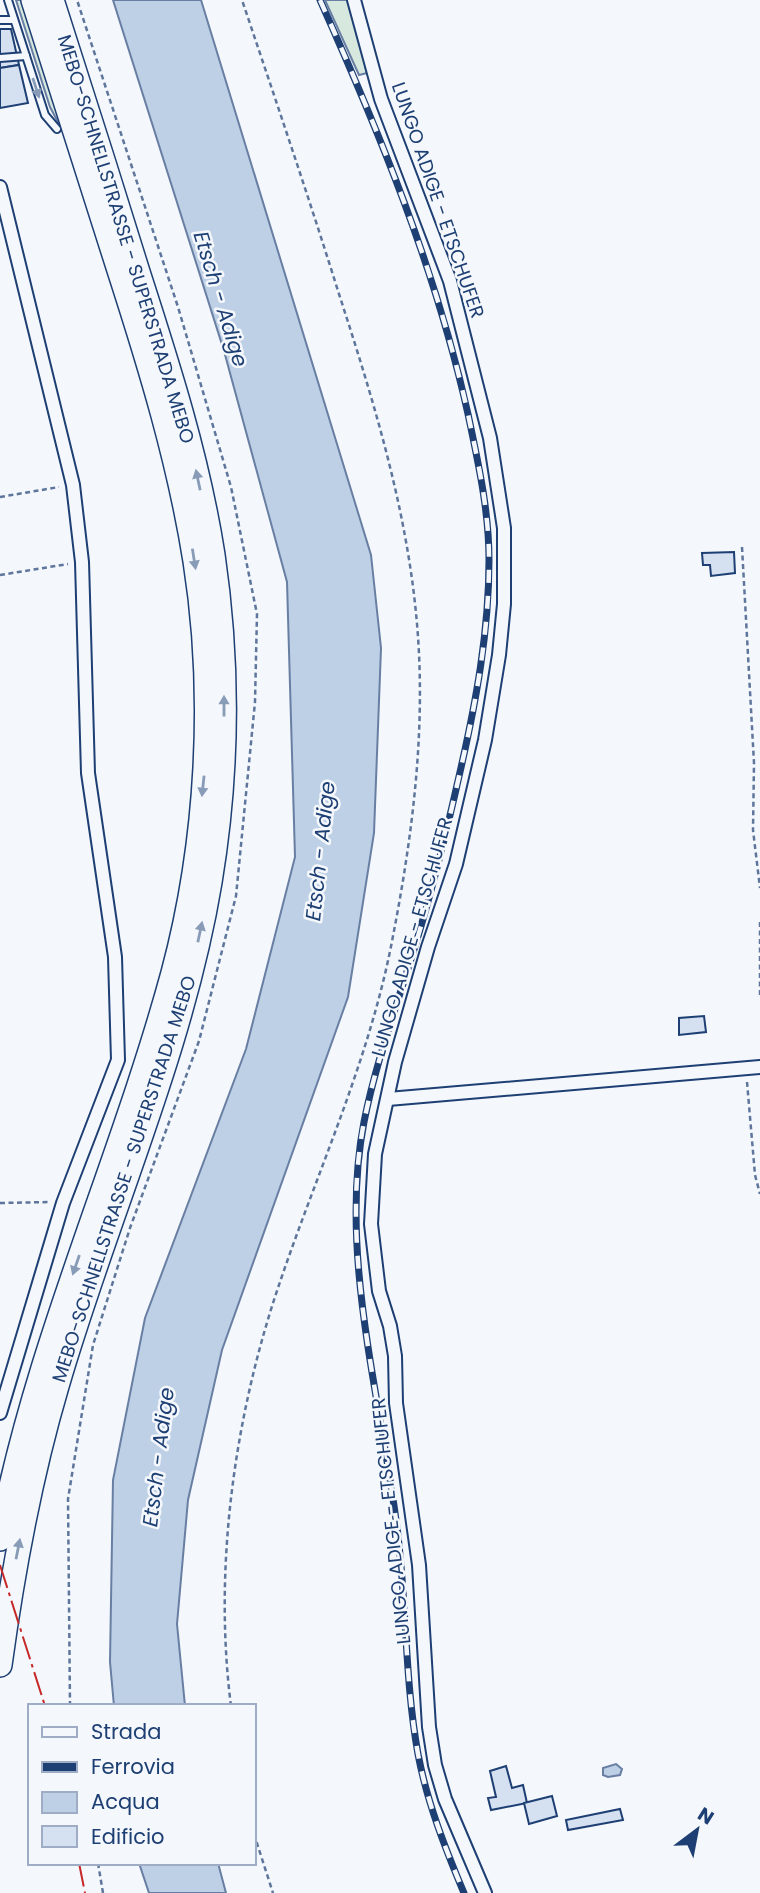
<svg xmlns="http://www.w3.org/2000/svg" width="760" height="1893" viewBox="0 0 760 1893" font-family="Poppins,sans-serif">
  <rect width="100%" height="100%" fill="#f4f7fb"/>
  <!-- green -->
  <g fill="#d7e8df" stroke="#687fa3" stroke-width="2">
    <polygon points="16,0 24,0 65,128 58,122 50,107"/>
    <polygon points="325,0 349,0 367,73 359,75"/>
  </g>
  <!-- water -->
  <g fill="#bed0e5" stroke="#687fa3" stroke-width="2">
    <polygon points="113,0 201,0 371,555 381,648 374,833 348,997 222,1350 188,1500 177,1624 185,1706 114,1706 110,1662 113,1480 145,1318 246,1049 295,857 287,582 224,351"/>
    <polygon points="616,1764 622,1769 620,1775 608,1777 603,1775 603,1768"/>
    <polygon points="139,1863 218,1863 226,1893 149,1893"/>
  </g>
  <!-- building -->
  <g fill="#d5e0f0" stroke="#1d3f73" stroke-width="2">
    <polygon points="0,29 11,29 19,65 0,68"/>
    <polygon points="19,65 28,103 0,108 0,68"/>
    <polygon points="734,552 735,573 711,576 710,565 703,565 702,553"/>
    <polygon points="704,1016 706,1032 679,1035 679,1018"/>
    <polygon points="506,1766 512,1788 523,1785 527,1803 491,1810 488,1798 496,1797 490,1771"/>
    <polygon points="552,1796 557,1816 529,1824 524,1803"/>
    <polygon points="620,1809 623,1820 568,1830 566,1820"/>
  </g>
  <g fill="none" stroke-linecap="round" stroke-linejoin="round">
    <defs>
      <g id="lane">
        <polyline points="8,0 45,115 57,129"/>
        <polyline points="0,20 14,20"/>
        <polyline points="0,58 26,56"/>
      </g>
      <g id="street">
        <polyline points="354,0 381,99 450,281 490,438 504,528 504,604 499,655 485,740 456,864 428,947 395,1062 375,1154 371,1224 379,1291 390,1326 395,1356 396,1403 419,1565 429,1727 435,1765 445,1799 485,1893"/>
        <polyline points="0,187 73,485 82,562 88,773 115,957 118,1060 63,1203 0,1413"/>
        <polyline points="388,1099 760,1067"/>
      </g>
      <g id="highway">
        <path d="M0 1539C36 1344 121 1164 173 973 208 842 216 694 195 561 179 460 149 363 118 267 90 178 61 89 33 0"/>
        <path d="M0 1665C13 1570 30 1477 57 1386 106 1217 181 1056 210 882 228 774 229 664 213 555 198 458 168 365 138 272 110 181 81 91 52 0"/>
      </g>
    </defs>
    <!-- lane casing -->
    <use href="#lane" stroke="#1d3f73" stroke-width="10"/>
    <!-- street casing -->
    <use href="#street" stroke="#1d3f73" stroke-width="16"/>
    <!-- highway casing -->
    <use href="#highway" stroke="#1d3f73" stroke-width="26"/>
    <!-- path -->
    <g stroke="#5e769c" stroke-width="2.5" stroke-dasharray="5 3.5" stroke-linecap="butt">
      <polyline points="0,497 59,487"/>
      <polyline points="742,547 754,763 753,830 760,888"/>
      <polyline points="0,575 68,564"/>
      <polyline points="760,922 760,995"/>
      <polyline points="747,1082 755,1175 760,1194"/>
      <polyline points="0,1203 49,1202"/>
      <polyline points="70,1706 68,1499 93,1345 130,1228 199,1041 236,896 255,702 257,614 231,487 178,307 77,0"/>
      <path d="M231 1706C213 1566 235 1412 281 1279 320 1165 371 1055 393 936 412 838 425 736 418 637 410 519 375 405 339 294 308 195 275 98 242 0"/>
      <polyline points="254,1834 273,1893"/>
      <polyline points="98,1863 103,1893"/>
    </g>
    <!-- lane -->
    <use href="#lane" stroke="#f4f7fb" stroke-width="6"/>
    <!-- street -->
    <use href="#street" stroke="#f4f7fb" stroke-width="12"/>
    <!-- highway -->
    <use href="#highway" stroke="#f4f7fb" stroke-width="23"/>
    <defs>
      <path id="rail" d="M320 0C380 134 436 270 468 414 478 462 489 510 489 560 489 632 476 702 460 772 447 830 433 887 416 943 398 1002 376 1061 364 1122 339 1250 379 1391 396 1520 407 1597 404 1677 418 1754 427 1802 445 1848 464 1893"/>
    </defs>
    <!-- rail casing -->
    <use href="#rail" stroke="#1d3f73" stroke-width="7"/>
    <!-- rail -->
    <use href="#rail" stroke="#f4f7fb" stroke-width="4.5" stroke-dasharray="13" stroke-linecap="butt"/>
    <!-- power -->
    <g stroke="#c62828" stroke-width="2" stroke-dasharray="24 5 3.5 5" stroke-linecap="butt">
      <polyline points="0,1565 45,1706"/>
      <polyline points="79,1863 85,1893"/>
    </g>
  </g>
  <!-- one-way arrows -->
  <defs><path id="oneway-solid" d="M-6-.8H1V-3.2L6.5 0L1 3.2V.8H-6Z" transform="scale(1.75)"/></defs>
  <g fill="#889bb7">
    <use href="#oneway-solid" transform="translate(36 88) rotate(72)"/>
    <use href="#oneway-solid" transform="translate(198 480) rotate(-102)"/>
    <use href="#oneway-solid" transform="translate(194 559) rotate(81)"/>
    <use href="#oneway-solid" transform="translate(224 706) rotate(-90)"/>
    <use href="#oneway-solid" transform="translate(203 786) rotate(96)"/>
    <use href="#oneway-solid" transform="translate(200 932) rotate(-78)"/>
    <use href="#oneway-solid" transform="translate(76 1265) rotate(109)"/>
    <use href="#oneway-solid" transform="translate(18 1549) rotate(-79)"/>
  </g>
  <g text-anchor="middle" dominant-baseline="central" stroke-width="5" stroke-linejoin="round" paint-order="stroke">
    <!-- street labels -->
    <g font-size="19" fill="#1d3f73" stroke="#f4f7fb">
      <text transform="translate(438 200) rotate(71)">LUNGO ADIGE - ETSCHUFER</text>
      <text transform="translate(126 239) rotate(73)">MEBO-SCHNELLSTRASSE - SUPERSTRADA MEBO</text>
      <text transform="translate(412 937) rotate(-74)">LUNGO ADIGE - ETSCHUFER</text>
      <text transform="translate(124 1179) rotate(-72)">MEBO-SCHNELLSTRASSE - SUPERSTRADA MEBO</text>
      <text transform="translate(391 1521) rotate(-96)">LUNGO ADIGE - ETSCHUFER</text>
    </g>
    <!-- water labels -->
    <g font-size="21" font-style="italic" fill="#1d3f73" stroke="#f4f7fb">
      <text transform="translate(221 299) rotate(73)">Etsch - Adige</text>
      <text transform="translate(320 851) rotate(-84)">Etsch - Adige</text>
      <text transform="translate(158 1457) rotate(-83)">Etsch - Adige</text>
    </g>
  </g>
  <!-- legend -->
  <rect x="28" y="1704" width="228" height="161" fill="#f4f7fb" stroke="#9eadc5" stroke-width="2"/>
  <rect x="42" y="1727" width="35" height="10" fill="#f4f7fb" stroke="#9eadc5" stroke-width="2"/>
  <text x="91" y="1739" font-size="21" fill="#1d3f73">Strada</text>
  <rect x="42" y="1762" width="35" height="10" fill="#1d3f73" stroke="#9eadc5" stroke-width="2"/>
  <text x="91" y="1774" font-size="21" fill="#1d3f73">Ferrovia</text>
  <rect x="42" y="1792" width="35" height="21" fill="#bed0e5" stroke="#9eadc5" stroke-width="2"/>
  <text x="91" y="1809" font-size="21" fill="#1d3f73">Acqua</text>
  <rect x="42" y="1826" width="35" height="21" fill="#d5e0f0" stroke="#9eadc5" stroke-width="2"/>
  <text x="91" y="1844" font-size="21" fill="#1d3f73">Edificio</text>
  <!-- north arrow -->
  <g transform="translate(697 1830) rotate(32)" stroke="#f4f7fb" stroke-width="5" paint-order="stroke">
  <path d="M0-5L12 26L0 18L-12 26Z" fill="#1d3f73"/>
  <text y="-10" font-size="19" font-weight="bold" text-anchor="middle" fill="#1d3f73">N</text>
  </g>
</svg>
